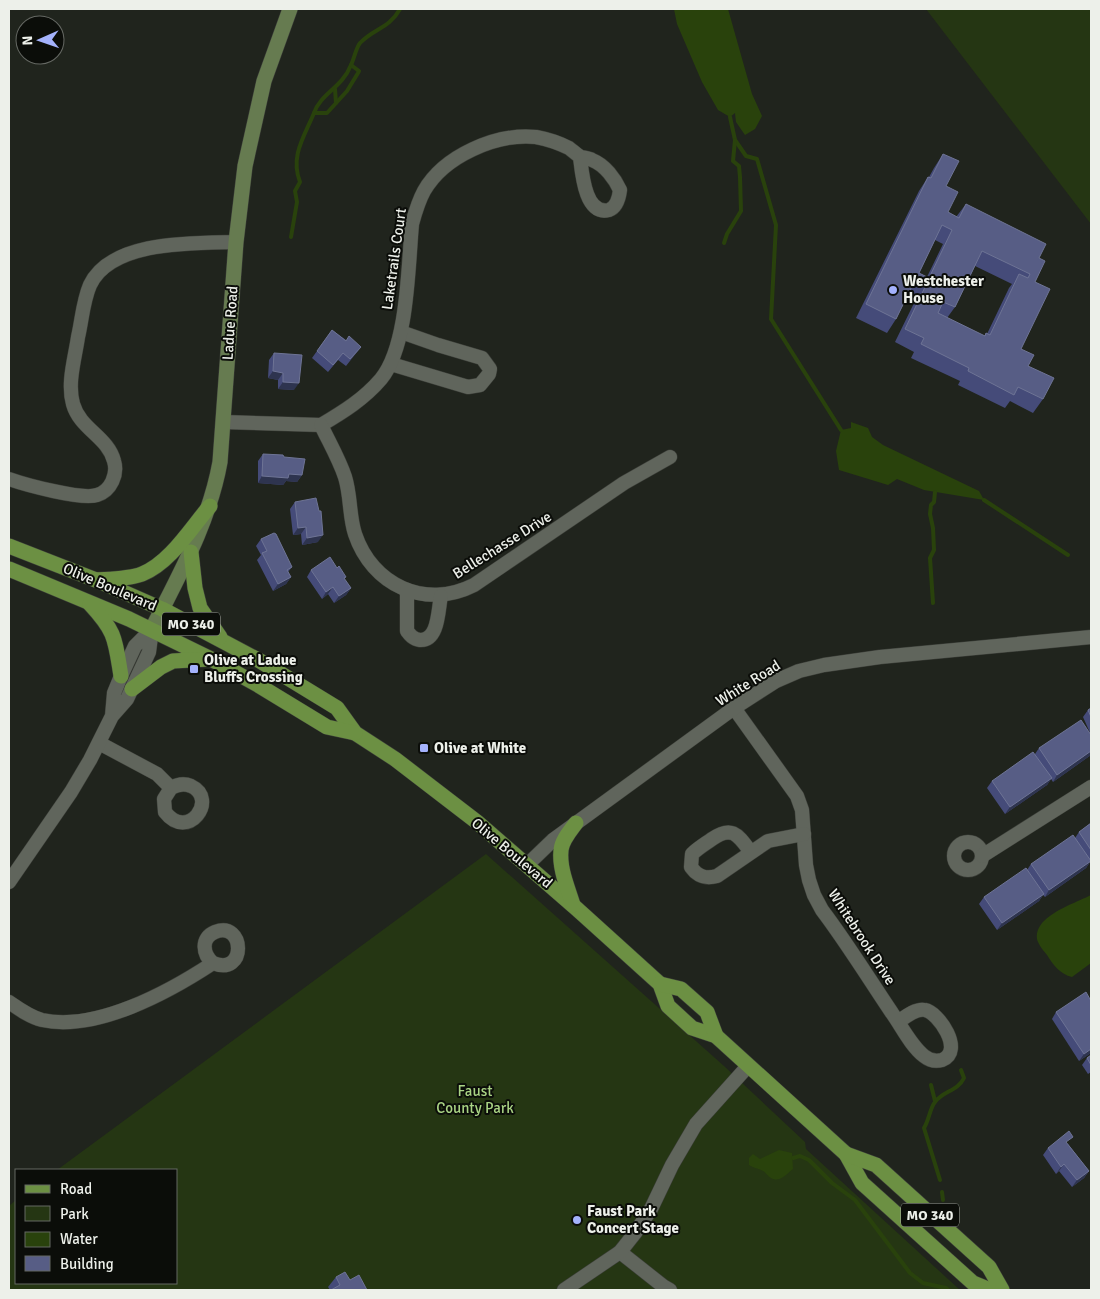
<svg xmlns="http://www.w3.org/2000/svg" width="1100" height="1299" viewBox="0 0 1100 1299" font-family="Signika,sans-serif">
  <rect width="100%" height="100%" fill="#20241d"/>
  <!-- green -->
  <g fill="#253613">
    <polygon points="926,9 1091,9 1091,224"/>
    <polygon points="486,854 724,1066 805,1142 806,1149 960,1290 9,1290 9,1206 16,1200 16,1283 176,1283 176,1170 57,1170"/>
  </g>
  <!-- water -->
  <g fill="#29420c">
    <polygon points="674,9 728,9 752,94 762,116 755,129 745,135 736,122 735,113 730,117 718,110 702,82 677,24"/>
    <polygon points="851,422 868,428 872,437 883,445 979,491 984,500 924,490 897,479 888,485 839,470 836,451 841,430 851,428"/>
    <path d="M1091 895V963L1072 977C1060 974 1054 966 1047 955 1044 951 1040 947 1038 942 1030 917 1074 904 1091 895Z"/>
    <path d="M779 1150 792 1153 793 1169C787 1174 779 1183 771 1178 767 1176 765 1171 761 1170 756 1168 754 1168 749 1165V1158L753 1154 760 1159Z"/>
  </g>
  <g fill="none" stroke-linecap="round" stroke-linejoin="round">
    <!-- stream -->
    <g stroke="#29420c" stroke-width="4">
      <polyline points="335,89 336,103"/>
      <path d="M314 113C321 93 342 88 351 65"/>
      <polyline points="730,117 735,140 746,156 757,159 776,225 771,319 841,430"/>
      <path d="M291 237 297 202 295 191 300 182C290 156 304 137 314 113H327L347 91 358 73 359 71 351 65C354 59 356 48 360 43 374 28 389 29 400 9"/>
      <polyline points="724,243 727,234 741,211 740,177 739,166 733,161 735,140"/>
      <polyline points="984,500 1068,555"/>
      <polyline points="933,603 930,558 934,550 933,528 930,514 931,505 934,502 935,492"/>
      <polyline points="931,1085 935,1101"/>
      <polyline points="793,1158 800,1156 809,1160 832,1183 855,1200 910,1273 923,1283 946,1288 948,1290"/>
      <path d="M940 1180 924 1128C929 1120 930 1108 935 1102 943 1091 958 1091 964 1078L961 1070"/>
      <polyline points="942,1192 943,1200"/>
    </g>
    <defs>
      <g id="minor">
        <polyline points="391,364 468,387 480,385 489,374 490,369 482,358 438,345 401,332"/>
        <path d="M223 422 321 425C343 412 364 399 381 379 408 346 408 267 412 224 415 213 418 202 424 191 444 156 496 133 536 137 547 139 559 143 569 148 573 151 577 155 581 157 585 158 589 158 592 160 605 165 615 179 620 190 619 198 617 207 609 210 585 216 582 173 580 157"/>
        <path d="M321 425C329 442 339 459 345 477 351 496 349 516 355 534 372 585 425 610 474 585L624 483 670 457"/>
        <path d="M9 479C26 485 82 500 97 495 111 491 118 474 114 461 108 437 80 429 73 404 67 383 75 358 78 337 82 320 83 301 90 285 111 240 195 243 236 242"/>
        <path d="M407 590V631C410 635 413 639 420 640 439 641 438 609 441 596"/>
        <path d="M734 708 797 796 802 810 806 865 809 880 814 895 822 910C847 943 869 979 892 1013 902 1027 911 1046 924 1056 929 1060 935 1062 942 1060 965 1051 938 1012 925 1010 916 1008 905 1017 898 1022"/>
        <path d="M99 743 157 774 171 788C178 784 184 783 191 786 219 799 188 842 165 812L164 799 171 788"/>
        <circle cx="968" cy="856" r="14"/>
        <path d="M750 851C738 835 732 825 712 839 705 844 698 848 692 854L691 867C698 877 706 879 717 876L768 841 804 834"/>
        <polyline points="982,856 1091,787"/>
        <polyline points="527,865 553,840 734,708 776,681 799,671 824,665 880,657 1091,637"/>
        <polyline points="9,882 71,792 90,760 112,716 127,699 149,652 152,629 135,646 121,676 114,693 112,716"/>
        <path d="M9 1002C19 1009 30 1017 42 1020 96 1032 169 992 213 963 247 977 245 920 215 932 200 938 203 955 213 963"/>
        <polyline points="620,1252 663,1286 670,1290"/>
        <polyline points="564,1290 620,1252 635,1233 651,1209 672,1165 696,1124 748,1066"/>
      </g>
      <path id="secondary" d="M152 629C179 575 209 523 220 462L236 242 245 166 264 81 290 9"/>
      <g id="primary">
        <polyline points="9,546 96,580 162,609 260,661 337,708 355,733 395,759 477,822 577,909 660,984 668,1006 692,1028 716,1036 846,1154 862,1183 973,1283 990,1290"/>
        <polyline points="191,552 195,588 200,608 220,637"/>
        <polyline points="9,569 129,619 211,659 258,685 327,727 355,733"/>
        <path d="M96 580C111 579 129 579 142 574 170 563 191 528 210 506"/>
        <path d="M90 604C116 632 115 639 121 676"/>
        <polyline points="132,689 161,667 173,661 209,659"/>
        <path d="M573 905C568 888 559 869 561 850 562 840 570 831 576 823"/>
        <polyline points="660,984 681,989 707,1012 716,1036"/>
        <polyline points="846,1154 876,1165 989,1267 1002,1290"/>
      </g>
    </defs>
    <!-- minor casing -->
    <use href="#minor" stroke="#3c3f39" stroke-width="15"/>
    <!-- secondary casing -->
    <use href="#secondary" stroke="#3c3f39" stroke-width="16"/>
    <!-- primary casing -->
    <use href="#primary" stroke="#3c3f39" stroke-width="16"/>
    <!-- minor -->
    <use href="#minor" stroke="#60655c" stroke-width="14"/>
    <!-- secondary -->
    <use href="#secondary" stroke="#667b50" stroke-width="15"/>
    <!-- primary -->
    <use href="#primary" stroke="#6c9043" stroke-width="15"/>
  </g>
  <!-- wall -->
  <g fill="#454b79" fill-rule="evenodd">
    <path d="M943 154 948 212 956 217 966 204 1039 258 1035 282 1021 349 1043 399 1033 413 1010 401 1005 408 958 385 960 381 911 358 914 352 895 342 916 299 908 295 896 319 887 333 856 318 919 191 928 177H929L934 168ZM935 240 943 244 927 277 919 273ZM975 266 1012 284 1009 288 987 334 986 333 984 336 947 318 955 307Z"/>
    <polygon points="332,330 346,340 361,347 346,366 338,360 328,372 312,358"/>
    <polygon points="274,353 294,390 278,389 278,380 268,378 269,360"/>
    <polygon points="263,454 284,457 302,475 297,482 286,481 283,485 258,483 258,461"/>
    <polygon points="295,502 318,542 302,545 301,534 293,535 290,509"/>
    <polygon points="261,539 292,567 288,572 291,577 286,584 273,591 257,560 261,555 256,546"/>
    <polygon points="337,568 346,577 344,579 351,588 346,595 334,603 328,594 322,599 307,577 311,570"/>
    <polygon points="1091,708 1091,755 1053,782 1051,779 1047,785 1005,814 987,788 992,781 1035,754 1039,748 1091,735 1083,717 1088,710"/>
    <polygon points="1091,823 1091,864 1090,862 1086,868 1045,897 1043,895 1039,901 997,930 979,904 984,897 1027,870 1031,864 1075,838 1079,832"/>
    <polygon points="1091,1001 1091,1053 1079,1061 1052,1019 1056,1012"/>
    <polygon points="1091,1055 1091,1072 1088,1074 1082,1065 1087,1058"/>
    <polygon points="1068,1144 1089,1171 1084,1178 1072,1187 1059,1171 1056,1174 1043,1155 1048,1148"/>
    <polygon points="336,1277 350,1280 367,1290 330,1290 328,1287"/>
  </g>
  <!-- shaded-wall -->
  <g fill="#2e344f">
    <polygon points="273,371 283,373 278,380 268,378"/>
    <polygon points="283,382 299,383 294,390 278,389"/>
    <polygon points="289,474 302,475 297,482 286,481 283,485 258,483 262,476"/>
    <polygon points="306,527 301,534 293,535 298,528"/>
    <polygon points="323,535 318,542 302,545 307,538"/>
    <polygon points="291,577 286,584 273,591 278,584"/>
    <polygon points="333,587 328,594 322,599 326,592"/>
    <polygon points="351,588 346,595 334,603 339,596"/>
    <polygon points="1091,751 1091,755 1053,782 1057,775"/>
    <polygon points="1052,778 1047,785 1005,814 1010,807"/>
    <polygon points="1091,861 1086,868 1045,897 1049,890"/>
    <polygon points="1044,894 1039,901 997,930 1002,923"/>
    <polygon points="1091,1049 1091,1053 1079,1061 1084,1054"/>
    <polygon points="1064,1164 1059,1171 1056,1174 1061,1167"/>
    <polygon points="1089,1171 1084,1178 1072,1187 1077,1180"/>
  </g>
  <!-- building -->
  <g fill="#575d85" stroke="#6e7495" fill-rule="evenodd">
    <path d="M943 154 959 161 946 186 958 192 948 212 959 218 966 204 1046 244 1039 258 1045 261 1035 282 1050 289 1021 349 1034 355 1028 366 1054 378 1043 399 1018 387 1014 395 968 371 969 368 921 344 924 338 905 329 926 285 915 280 896 319 866 304 928 177 931 178ZM942 225 952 230 929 278 919 273ZM982 251 1030 274 1028 278 1019 274 990 335 986 333 985 336 938 313 943 302 955 307Z"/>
    <polygon points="332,330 346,341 349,336 361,347 350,359 343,353 333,365 317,351"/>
    <polygon points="274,353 302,355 299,383 283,382 283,373 273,371"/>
    <polygon points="263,454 283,455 284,457 305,459 302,475 289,474 288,478 262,476"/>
    <polygon points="316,498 319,511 321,511 323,535 307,538 306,527 298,528 295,502"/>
    <polygon points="274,533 276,534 292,567 287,570 291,577 278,584 262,553 267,551 261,539"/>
    <polygon points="330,557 337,568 339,566 346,577 344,578 351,588 339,596 333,587 326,592 311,570"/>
    <polygon points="1091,708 1091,717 1088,710"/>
    <polygon points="1081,720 1091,735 1091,751 1057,775 1039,748"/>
    <polygon points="1033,752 1052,778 1010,807 992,781"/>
    <polygon points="1091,823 1091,850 1079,832"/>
    <polygon points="1073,835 1091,861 1049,890 1031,864"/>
    <polygon points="1026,868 1044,894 1002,923 984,897"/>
    <polygon points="1086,992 1091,1001 1091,1049 1084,1054 1056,1012"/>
    <polygon points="1091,1055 1091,1065 1087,1058"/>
    <polygon points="1069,1131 1073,1137 1066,1142 1089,1171 1077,1180 1064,1164 1061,1167 1048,1148"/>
    <polygon points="345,1272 350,1280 359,1275 367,1290 331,1290 340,1285 336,1277"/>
  </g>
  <!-- markers -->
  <g fill="#a4b2fc" stroke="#0b0d09" stroke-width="2">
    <circle cx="893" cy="290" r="5"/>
    <rect x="189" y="664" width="10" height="10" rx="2.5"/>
    <rect x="419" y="743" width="10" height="10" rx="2.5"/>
    <circle cx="577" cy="1220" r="5"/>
  </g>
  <g text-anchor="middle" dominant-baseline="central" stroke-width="4" stroke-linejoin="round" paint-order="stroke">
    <!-- shield labels -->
    <g fill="#0b0d09" stroke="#a9aca6" stroke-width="1">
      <rect x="162" y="612.5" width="58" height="23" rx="4"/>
      <rect x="901" y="1203.5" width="58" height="23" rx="4"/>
    </g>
    <g font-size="14" font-weight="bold" fill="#edf0ea">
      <text x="191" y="624">MO 340</text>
      <text x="930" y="1215">MO 340</text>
    </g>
    <!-- street labels -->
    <g font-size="15" fill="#edf0ea" stroke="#0b0d09">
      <text transform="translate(394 259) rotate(-82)">Laketrails Court</text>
      <text transform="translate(230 323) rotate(-86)">Ladue Road</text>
      <text transform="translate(502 545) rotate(-32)">Bellechasse Drive</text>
      <text transform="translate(110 587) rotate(23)">Olive Boulevard</text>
      <text transform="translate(748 683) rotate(-32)">White Road</text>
      <text transform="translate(512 853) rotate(40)">Olive Boulevard</text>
      <text transform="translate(862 937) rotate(57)">Whitebrook Drive</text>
    </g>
    <!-- poi labels -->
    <g font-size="15" font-weight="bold" fill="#edf0ea" stroke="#0b0d09" text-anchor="start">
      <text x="903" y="281">Westchester<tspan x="903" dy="17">House</tspan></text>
      <text x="204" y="660">Olive at Ladue<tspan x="204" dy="17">Bluffs Crossing</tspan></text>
      <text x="434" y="748">Olive at White</text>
      <text x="587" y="1211">Faust Park<tspan x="587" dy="17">Concert Stage</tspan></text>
    </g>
    <!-- park labels -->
    <g font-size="15" fill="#a9d384" stroke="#0b0d09">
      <text x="475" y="1091">Faust<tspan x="475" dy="17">County Park</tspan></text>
    </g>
  </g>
  <!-- border -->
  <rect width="1100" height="1299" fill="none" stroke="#edf0ea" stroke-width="20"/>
  <!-- legend -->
  <rect x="15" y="1169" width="162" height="115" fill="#0b0d09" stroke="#656863"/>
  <rect x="25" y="1185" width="25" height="8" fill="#6c9043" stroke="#656863"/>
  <text x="60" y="1194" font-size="15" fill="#edf0ea">Road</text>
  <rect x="25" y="1206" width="25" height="15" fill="#253613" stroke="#656863"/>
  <text x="60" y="1219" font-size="15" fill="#edf0ea">Park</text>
  <rect x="25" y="1232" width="25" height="15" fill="#29420c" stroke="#656863"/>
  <text x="60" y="1244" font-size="15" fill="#edf0ea">Water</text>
  <rect x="25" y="1256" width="25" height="15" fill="#575d85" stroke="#656863"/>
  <text x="60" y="1269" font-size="15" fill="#edf0ea">Building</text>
  <!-- north arrow -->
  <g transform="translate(40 40) rotate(268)"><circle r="24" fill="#0b0d09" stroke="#656863"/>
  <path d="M0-4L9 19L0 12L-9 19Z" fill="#a4b2fc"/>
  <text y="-8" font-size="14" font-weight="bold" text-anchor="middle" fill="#edf0ea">N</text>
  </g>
</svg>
